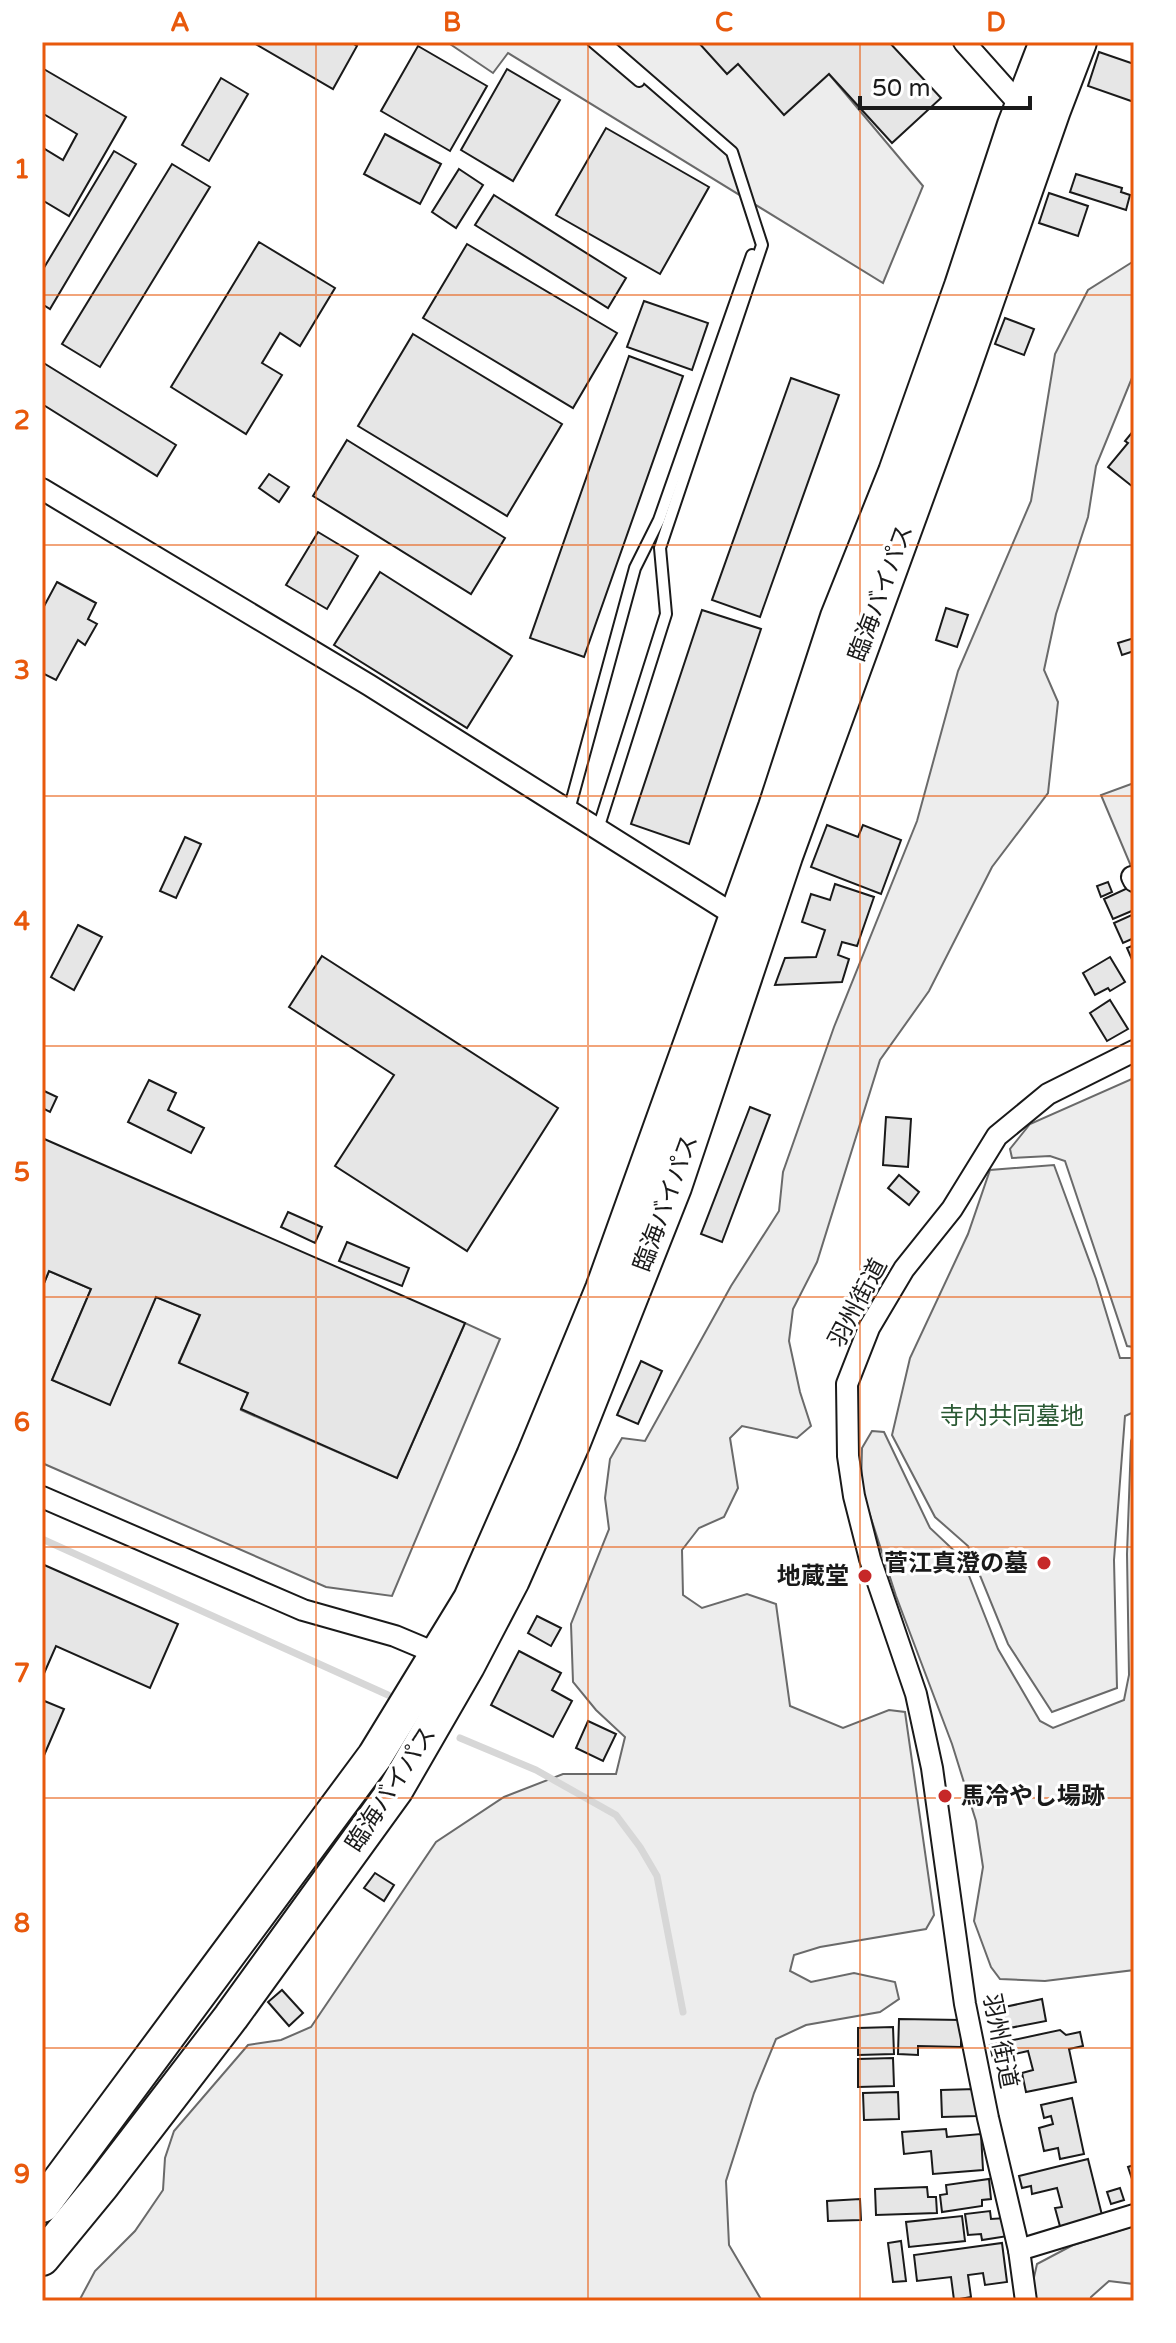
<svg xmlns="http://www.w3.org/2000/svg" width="1176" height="2343" viewBox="0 0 1176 2343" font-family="'Varela Round','Noto Sans JP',sans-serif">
  <rect width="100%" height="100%" fill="#fff"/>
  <!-- built -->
  <g fill="#ededed" stroke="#6a6a6a" stroke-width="2">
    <polygon points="447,42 698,42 738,64 829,74 923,186 883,283 508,53 493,73"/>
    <polygon points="1134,261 1134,373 1096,466 1088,517 1056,614 1044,670 1058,702 1048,793 992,867 929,991 880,1060 817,1262 793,1309 789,1341 800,1392 811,1426 797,1438 742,1426 730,1438 738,1488 724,1517 699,1528 682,1550 683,1595 702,1608 747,1594 776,1604 790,1706 843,1728 889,1710 905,1712 934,1915 926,1929 820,1947 794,1955 790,1971 811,1982 854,1973 895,1982 899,1999 880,2012 806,2025 776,2039 754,2093 726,2181 729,2245 762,2301 79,2301 95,2271 135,2231 163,2190 165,2158 174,2131 248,2045 281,2040 311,2027 436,1842 504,1797 563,1774 616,1774 625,1737 596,1710 573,1682 571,1624 609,1529 605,1498 610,1459 622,1438 645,1441 731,1286 779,1211 783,1172 834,1027 917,821 958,671 1031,501 1055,354 1088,290"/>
    <polygon points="1134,783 1134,870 1133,871 1101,795"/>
    <polygon points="1134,1078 1134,1347 1127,1346 1065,1161 1050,1156 1012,1158 1010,1149 1030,1124"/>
    <polygon points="1054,1165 1096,1279 1120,1358 1134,1358 1134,1412 1125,1416 1114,1560 1117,1688 1052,1712 1008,1644 968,1546 935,1517 892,1435 910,1358 968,1234 990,1170"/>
    <polygon points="49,1271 91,1289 52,1380 110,1404 156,1297 200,1315 179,1362 248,1393 241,1410 397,1478 465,1323 500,1339 392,1596 326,1587 42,1463 42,1288"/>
    <polygon points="872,1431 884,1432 930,1528 962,1558 998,1649 1040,1721 1053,1728 1124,1700 1129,1675 1127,1554 1131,1441 1134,1433 1134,1970 1045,1981 1000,1979 991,1967 974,1921 983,1867 976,1821 952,1744 896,1596 861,1487 862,1448"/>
    <polygon points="1134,2226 1134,2284 1109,2281 1091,2297 1090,2301 1034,2301 1032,2286 1037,2264 1073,2245"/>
  </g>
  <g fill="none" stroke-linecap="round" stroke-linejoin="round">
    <!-- stream -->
    <g stroke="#d7d7d7" stroke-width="7">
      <polyline points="42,1539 388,1695"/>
      <polyline points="460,1738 536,1770 616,1815 640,1847 657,1876 683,2012"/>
    </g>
  </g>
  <!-- building -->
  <g fill="#e6e6e6" stroke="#1a1a1a" stroke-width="2">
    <polygon points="252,42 350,42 357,46 333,89"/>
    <polygon points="698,42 889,42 941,98 892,143 829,74 784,115 738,64 727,74"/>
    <polygon points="418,46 487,86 450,151 381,111"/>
    <polygon points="1099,52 1134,64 1134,102 1088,86"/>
    <polygon points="42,68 126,117 69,216 42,200 42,150 43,148 63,160 77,134 42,113"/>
    <polygon points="507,69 560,100 513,181 461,150"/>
    <polygon points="221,78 248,94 209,161 182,145"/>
    <polygon points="606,128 709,187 660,274 556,215"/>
    <polygon points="385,134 441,164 420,204 364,174"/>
    <polygon points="114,151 136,164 50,309 42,304 42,271"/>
    <polygon points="172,164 210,187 100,367 62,344"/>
    <polygon points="459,169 483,185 456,228 432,212"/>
    <polygon points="1076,174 1122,188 1121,192 1130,195 1126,210 1070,192"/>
    <polygon points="1049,193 1088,206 1078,236 1039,223"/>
    <polygon points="494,195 626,278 608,308 475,225"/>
    <polygon points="259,242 335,288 300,346 280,333 262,363 282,375 246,434 171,387"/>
    <polygon points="467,244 617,333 573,408 423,318"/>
    <polygon points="644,301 708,323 692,370 627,347"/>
    <polygon points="1005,318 1034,329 1024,355 995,344"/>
    <polygon points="413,334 562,424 507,516 358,426"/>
    <polygon points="629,356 683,376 584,657 530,638"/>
    <polygon points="42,362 176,445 157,476 42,404"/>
    <polygon points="791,378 839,395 760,617 712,600"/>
    <polygon points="1134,430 1134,486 1133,487 1108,467 1128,443 1125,441"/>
    <polygon points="347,440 505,538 471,594 313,496"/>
    <polygon points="269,474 289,487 279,502 259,488"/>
    <polygon points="318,532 358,556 327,609 286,585"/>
    <polygon points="380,572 512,656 467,728 334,645"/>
    <polygon points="57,582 96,603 88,619 97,624 85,645 78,640 56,680 42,673 42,610"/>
    <polygon points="946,608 968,615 957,647 936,640"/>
    <polygon points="702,610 761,629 689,844 631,824"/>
    <polygon points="1134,638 1134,651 1122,655 1118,643"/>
    <polygon points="827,825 858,837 863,825 901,840 881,894 811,867"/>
    <polygon points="185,837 201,844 176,898 160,891"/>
    <polygon points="1108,882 1112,892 1101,897 1097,886"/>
    <polygon points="835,884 874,897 857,946 842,942 838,955 849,959 842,982 775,985 785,958 816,957 825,930 802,922 811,894 830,900"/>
    <polygon points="1132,886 1134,910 1113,919 1104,899"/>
    <polygon points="1134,914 1134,938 1123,943 1114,923"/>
    <polygon points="78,925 102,937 74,990 51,977"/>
    <polygon points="1134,945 1134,964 1127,948"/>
    <polygon points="322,956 558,1108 467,1251 335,1166 394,1075 289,1007"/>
    <polygon points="1110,957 1125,982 1110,991 1108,988 1095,995 1083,973"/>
    <polygon points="1110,1000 1128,1029 1107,1041 1090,1013"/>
    <polygon points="149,1080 176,1093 168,1110 204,1128 191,1153 128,1122"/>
    <polygon points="42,1090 57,1097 50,1112 42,1108"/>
    <polygon points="750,1107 770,1115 722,1242 701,1234"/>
    <polygon points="886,1117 911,1119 908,1167 883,1165"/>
    <polygon points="42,1138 465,1323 397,1478 241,1409 248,1393 179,1363 200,1315 156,1297 110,1405 52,1380 91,1289 49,1271 42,1288"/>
    <polygon points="899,1175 919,1192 909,1205 888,1188"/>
    <polygon points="288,1212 322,1227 315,1243 281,1227"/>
    <polygon points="347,1242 409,1268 402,1286 339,1261"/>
    <polygon points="641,1361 662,1371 638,1424 617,1415"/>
    <polygon points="42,1564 178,1624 150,1688 56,1646 42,1678"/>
    <polygon points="537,1616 561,1628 551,1646 528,1633"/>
    <polygon points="519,1651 561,1673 552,1690 572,1701 553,1737 491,1705"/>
    <polygon points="42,1700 64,1709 42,1760"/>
    <polygon points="588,1721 616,1734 603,1761 576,1748"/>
    <polygon points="375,1873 394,1885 384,1901 364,1888"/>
    <polygon points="282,1990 303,2013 289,2026 268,2002"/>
    <polygon points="1042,1999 1046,2021 999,2030 995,2009"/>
    <polygon points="899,2019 961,2020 961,2047 918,2046 918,2055 898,2054"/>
    <polygon points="893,2027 894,2054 858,2055 858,2028"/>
    <polygon points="1060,2030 1066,2035 1080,2032 1083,2046 1069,2049 1076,2082 1026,2092 1022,2073 1033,2070 1028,2051 993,2059 990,2045"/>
    <polygon points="893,2058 894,2086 858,2087 858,2059"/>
    <polygon points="976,2089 977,2116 942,2117 941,2090"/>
    <polygon points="898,2092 899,2119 864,2120 863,2093"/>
    <polygon points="1072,2098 1084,2154 1060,2159 1058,2148 1044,2151 1039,2128 1053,2124 1051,2116 1044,2118 1041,2105"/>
    <polygon points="946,2129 947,2137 981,2134 983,2170 933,2174 931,2151 904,2154 902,2132"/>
    <polygon points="1088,2159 1103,2219 1061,2230 1055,2208 1062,2207 1057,2188 1032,2194 1031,2186 1022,2188 1019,2176"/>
    <polygon points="1134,2165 1134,2185 1128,2167"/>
    <polygon points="989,2179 991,2199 982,2200 982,2206 942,2212 940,2195 947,2194 946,2185"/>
    <polygon points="927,2187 928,2197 936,2197 937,2213 876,2215 875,2189"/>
    <polygon points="1120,2188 1124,2200 1111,2204 1107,2192"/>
    <polygon points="860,2199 861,2220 828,2221 827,2201"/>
    <polygon points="990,2211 991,2219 1006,2218 1008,2236 982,2240 981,2234 968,2235 965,2214"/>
    <polygon points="962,2216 965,2241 909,2247 906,2222"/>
    <polygon points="901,2241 906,2281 893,2282 888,2243"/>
    <polygon points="1002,2243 1007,2282 985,2285 983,2273 968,2275 971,2297 954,2300 951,2277 917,2281 914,2255"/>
  </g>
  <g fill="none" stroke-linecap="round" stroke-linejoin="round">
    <defs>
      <g id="service">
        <polyline points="593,42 639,81"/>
        <polyline points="569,810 635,568 659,520 752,255"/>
        <polyline points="598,829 666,614 660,548 762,245 732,152 605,42"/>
      </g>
      <g id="minor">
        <polyline points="964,42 1022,107"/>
        <polyline points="42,489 369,685 744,921"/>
        <polyline points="1132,877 1134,881"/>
        <polyline points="42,1497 303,1610 395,1636 445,1657"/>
        <polyline points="1019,2250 1134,2215"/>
        <polyline points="1026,2301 1019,2250 988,2118 965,2004 932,1768 916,1694 870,1559 854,1496 848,1456 847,1384 869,1328 904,1269 952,1209 997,1136 1048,1094 1134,1051"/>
      </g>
      <g id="trunk">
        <polyline points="42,2205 375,1756 471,1599 534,1456 603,1289 776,807 838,617 896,472 962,286 1015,125 1047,42"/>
        <polyline points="42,2258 102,2185 231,2017 396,1789 467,1666 512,1580 573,1442 674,1187 785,856 959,379 1053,110 1079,42"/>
      </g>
    </defs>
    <!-- service casing -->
    <use href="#service" stroke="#1a1a1a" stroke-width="14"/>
    <!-- minor casing -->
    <use href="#minor" stroke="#1a1a1a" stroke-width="24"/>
    <!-- trunk casing -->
    <use href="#trunk" stroke="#1a1a1a" stroke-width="38"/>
    <!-- service -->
    <use href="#service" stroke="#fff" stroke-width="10"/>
    <!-- minor -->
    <use href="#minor" stroke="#fff" stroke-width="20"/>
    <!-- trunk -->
    <use href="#trunk" stroke="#fff" stroke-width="34"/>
  </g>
  <!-- grid -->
  <path fill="none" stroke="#e8590c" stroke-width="2" stroke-opacity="0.55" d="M316 42V2301M588 42V2301M860 42V2301M42 295H1134M42 545H1134M42 796H1134M42 1046H1134M42 1297H1134M42 1547H1134M42 1798H1134M42 2048H1134"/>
  <!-- markers -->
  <g fill="#c62828" stroke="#fff" stroke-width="3">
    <circle cx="1044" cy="1563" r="8"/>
    <circle cx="865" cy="1576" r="8"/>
    <circle cx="945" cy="1796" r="8"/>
  </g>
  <g text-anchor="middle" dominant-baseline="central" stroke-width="6" stroke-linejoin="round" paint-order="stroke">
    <!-- street labels -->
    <g font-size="24" fill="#1a1a1a" stroke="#fff">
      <text transform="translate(881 593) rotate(-70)">臨海バイパス</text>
      <text transform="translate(666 1203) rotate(-70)">臨海バイパス</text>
      <text transform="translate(858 1303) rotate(-62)">羽州街道</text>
      <text transform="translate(391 1789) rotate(-57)">臨海バイパス</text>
      <text transform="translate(1000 2041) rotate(79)">羽州街道</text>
    </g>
    <!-- park labels -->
    <g font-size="24" fill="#2b5a34" stroke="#fff">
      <text x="1012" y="1416">寺内共同墓地</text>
    </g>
    <!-- poi labels -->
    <g font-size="24" font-weight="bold" fill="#1a1a1a" stroke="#fff" text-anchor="end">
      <text x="1028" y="1563">菅江真澄の墓</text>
      <text x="849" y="1576">地蔵堂</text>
      <text x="961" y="1796" text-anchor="start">馬冷やし場跡</text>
    </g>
  </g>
  <!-- border -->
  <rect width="1176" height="2343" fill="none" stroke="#ffffff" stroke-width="88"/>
  <!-- scale -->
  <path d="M860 96v12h170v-12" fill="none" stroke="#1a1a1a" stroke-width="4"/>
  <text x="872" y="96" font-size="24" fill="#1a1a1a" stroke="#ffffff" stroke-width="6" paint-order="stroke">50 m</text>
  <rect x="44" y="44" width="1088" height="2255" fill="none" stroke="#e8590c" stroke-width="3"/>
  <g font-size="26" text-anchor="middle" font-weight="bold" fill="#e8590c">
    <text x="180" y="31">A</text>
    <text x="452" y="31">B</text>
    <text x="724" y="31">C</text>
    <text x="996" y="31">D</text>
    <text x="22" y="178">1</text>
    <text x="22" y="429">2</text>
    <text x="22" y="679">3</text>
    <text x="22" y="930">4</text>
    <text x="22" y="1181">5</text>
    <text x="22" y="1431">6</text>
    <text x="22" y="1682">7</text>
    <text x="22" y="1932">8</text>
    <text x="22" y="2183">9</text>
  </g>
</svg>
